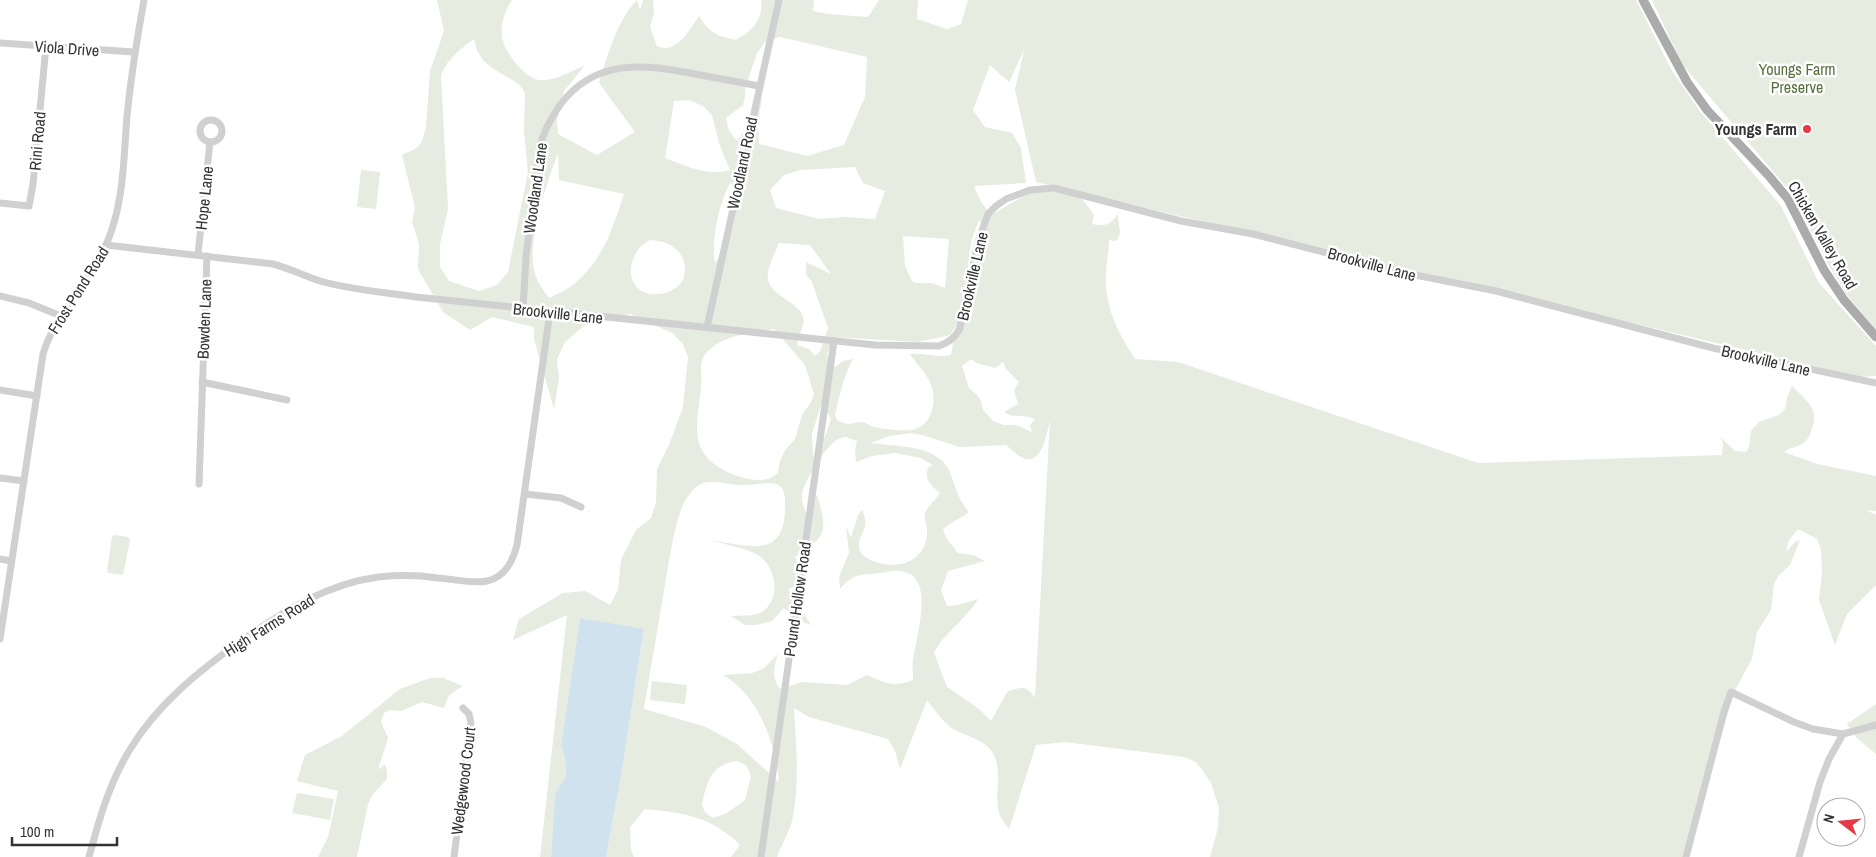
<svg xmlns="http://www.w3.org/2000/svg" width="1876" height="857" viewBox="0 0 1876 857" font-family="'Archivo Narrow',sans-serif">
  <rect width="100%" height="100%" fill="#fff"/>
  <!-- green -->
  <g fill="#e6ecdf" fill-rule="evenodd">
    <path d="M437 0H512C505 11 500 23 502 37 503 51 526 80 541 80 556 81 572 71 585 65L564 91 557 121 558 134 597 155 635 132 599 83C608 55 616 22 637 0L640 10 643 0H653L654 13 650 27 657 46C677 55 689 30 699 16 710 33 715 35 735 40 751 32 764 20 761 0H814L813 11 828 14 868 17 879 0H918L917 19 947 29 961 24 968 0H1636L1671 69 1699 110 1781 206 1819 283 1876 346V376L1860 377 1036 182 1015 90 1024 50 1009 82 990 65 973 110 985 127 1012 133 1021 148 1026 183 974 186 981 202 991 215 1029 193 1040 191 1072 193 1083 200 1090 209 1094 216 1092 224C1105 227 1110 225 1118 214 1117 224 1124 233 1116 241L1109 240C1109 252 1106 263 1106 275 1104 307 1119 334 1135 359L1178 362 1478 463 1722 455 1723 443 1720 437 1735 451 1746 452 1749 447 1751 431 1759 422 1779 415 1785 409 1787 398 1792 386C1805 399 1820 409 1812 428 1811 433 1808 439 1805 442 1799 447 1790 447 1784 452L1817 464 1876 476V511L1866 510 1876 515V585L1847 614 1835 645 1819 600 1822 572 1821 549 1817 539 1798 529 1789 540 1786 552 1795 542 1800 540 1790 565 1779 575 1774 584 1771 610 1757 632 1752 659 1734 692 1685 857H1210L1218 828 1219 808 1211 783 1203 771 1196 762 1184 757 1065 742 1036 745 1009 829C1006 825 1002 820 1000 816 993 796 1003 775 994 755 986 738 963 737 949 726 941 719 934 709 927 700L900 769 895 751 888 739 809 717 794 708C796 745 800 784 792 821 789 833 781 845 777 857H731L740 845C711 816 684 813 645 809L630 827 631 850 634 857H606L621 776 644 630 580 618 561 745 565 758 566 777 555 794 551 857H540L567 615 513 640 519 619 563 593 585 591 610 605 618 590 621 560 636 530 651 518 656 503 657 469 669 445 683 407 688 357 683 344 672 333 630 314 585 325 565 342 557 359 559 379 554 409 534 339V327L492 317 470 330 443 312 418 269 419 244 412 222 415 207 402 155 417 148 422 141 426 127 430 71 444 31ZM780 37 867 57 865 97 844 145 807 156 759 144 758 122 762 97 745 130 737 141 729 131 726 118 743 105 745 97V88L757 53 765 42ZM474 39 477 50 482 59 492 68 519 84 525 93 524 132 528 172 508 272 497 285 479 291 449 281 440 267V244L448 209 441 77C444 62 461 48 474 39ZM689 100 703 106 712 115 720 146 730 170C708 177 686 166 665 158L674 101ZM558 153 559 180 624 194C611 232 605 257 573 285 567 290 557 294 549 298 541 288 534 276 533 263 530 233 547 182 558 153ZM855 167 863 183 885 191 875 219 845 217 819 219 776 208 770 190 784 175 800 170ZM731 182C741 212 733 238 715 263 711 240 719 202 731 182ZM980 219C984 243 978 261 967 281 968 261 970 237 980 219ZM903 236 949 239 945 288 931 283H917L912 281 905 266ZM650 240C667 241 685 249 685 269 684 275 685 278 681 283 671 296 643 300 634 283 625 268 636 246 650 240ZM779 243 810 245 831 274 806 262V274L812 282 828 328 820 351 815 356 809 349 797 345 804 321C803 317 802 313 799 310 791 300 771 294 768 280 766 269 775 253 779 243ZM956 326 951 355C937 358 924 353 910 354 916 363 926 373 930 382 938 399 933 426 912 430 905 431 881 429 874 427 870 426 867 423 863 422 851 422 851 427 837 420L835 416C839 396 843 378 853 359L843 361 835 367 827 355 834 337 918 342 950 335ZM774 329 805 365 814 394 810 404 802 415 795 439 785 450 779 464 778 473C775 475 771 478 768 479 745 484 705 467 699 443 694 424 700 404 701 385 703 370 696 363 709 350 726 334 752 333 774 329ZM971 359 976 363 995 368 1003 362 1006 369 1019 382 1014 390 1018 404 1004 412C1014 419 1024 414 1035 419L1030 425 1032 432 1016 425H1004L993 421 983 410 981 401 977 395 969 388 962 366ZM822 403 831 419 826 434 813 458 812 433ZM1050 420 1035 698C1027 685 1022 687 1008 691L991 721 978 708 947 687 934 653C944 632 966 620 978 599L958 605 947 606 941 590 948 571 985 561 973 555 958 553 946 538 943 530C949 522 960 519 969 512 956 497 956 487 949 470 936 444 896 447 871 443L890 436 910 433 922 435 960 447 1006 445C1011 449 1016 454 1021 457 1042 469 1047 432 1050 420ZM846 437 857 441 855 450 856 462 872 456 895 453 921 458 933 465 928 468C924 480 931 485 940 493 936 500 926 507 925 514 924 520 928 527 927 533 926 558 905 568 883 564 875 562 864 559 860 551 856 540 864 534 865 525 866 520 864 514 862 510L858 515 851 538 846 526 849 553 839 577 840 589C856 570 865 576 886 572 941 561 917 631 913 660 912 667 913 673 913 680 894 688 885 683 867 675L847 685 803 682 780 689C771 677 774 667 778 654L763 669 752 673 723 675C759 696 775 742 779 782L737 744 706 727 644 709C651 665 659 622 666 578 670 557 675 519 685 501 703 469 721 487 748 485 765 484 785 476 785 501 787 561 752 546 709 540 723 544 747 548 758 555 776 566 782 599 762 612 753 617 741 615 731 616L745 625H756L772 621 784 608 800 621 811 625 788 589 807 582 795 557C827 537 828 531 817 495L806 513C804 507 801 501 802 494 803 483 828 443 838 439 840 438 843 438 846 437ZM737 761 746 765 751 776 745 800 727 813 713 818C707 814 703 811 702 804 707 782 711 764 737 761Z"/>
    <polygon points="1652,0 1876,0 1876,330 1847,295 1828,264 1793,195 1682,64"/>
    <polygon points="361,170 380,172 376,209 357,207"/>
    <polygon points="114,535 128,537 130,540 123,575 108,573 107,571 112,537"/>
    <path d="M430 678H443L463 686C452 692 447 696 444 708L422 702 401 711 390 710 384 713 381 722 388 738 378 770 385 764 387 771V779L373 794 368 804 357 857H318L328 837 338 791 297 781 305 755 342 736 400 689Z"/>
    <polygon points="652,681 687,685 685,704 650,700"/>
    <polygon points="1876,704 1876,754 1856,737 1847,724"/>
    <polygon points="297,793 334,799 330,820 292,813"/>
  </g>
  <!-- water -->
  <polygon fill="#cfe2ee" points="580,618 644,629 621,776 606,857 551,857 555,794 566,776 565,758 561,745"/>
  <g fill="none" stroke-linecap="round" stroke-linejoin="round">
    <!-- minor -->
    <g stroke="#d0d0d0" stroke-width="7">
      <polyline points="0,43 134,52"/>
      <circle cx="211" cy="131" r="11"/>
      <polyline points="0,203 29,206 33,184 46,46"/>
      <path d="M106 245 273 264C289 268 304 276 320 281 351 290 384 292 416 297L875 345 939 346C949 342 955 338 960 328L978 242 988 214 996 206 1006 199 1030 190 1054 188 1181 221 1253 234 1405 273 1496 291 1713 348 1876 383"/>
      <polyline points="198,254 210,142"/>
      <polyline points="0,296 29,303 61,316"/>
      <path d="M523 309 526 257 540 146C544 130 551 118 560 105 595 58 644 64 695 74 716 78 737 82 759 86"/>
      <polyline points="707,327 779,0"/>
      <polyline points="202,382 287,400"/>
      <polyline points="0,390 37,396"/>
      <polyline points="0,478 24,481"/>
      <polyline points="199,484 207,256"/>
      <polyline points="525,494 561,498 581,507"/>
      <polyline points="0,559 11,561"/>
      <path d="M0 639 43 354C57 308 98 274 112 229 124 193 124 153 127 116 131 77 137 39 144 0"/>
      <path d="M89 857C99 820 109 784 129 751 157 704 200 670 245 638 286 610 327 584 378 577 397 575 418 575 438 578 454 579 472 584 487 581 505 577 513 561 517 545L550 312"/>
      <polyline points="454,857 471,723 469,714 463,708"/>
      <polyline points="761,857 834,341"/>
      <polyline points="1686,857 1724,712 1731,692 1794,722 1813,729 1843,734"/>
      <polyline points="1799,857 1820,782 1829,759 1843,734 1876,725"/>
    </g>
    <!-- major -->
    <polyline stroke="#ababab" stroke-width="9" points="1643,0 1687,82 1707,110 1769,176 1788,199 1824,270 1844,300 1876,337"/>
  </g>
  <!-- markers -->
  <circle fill="#e63946" stroke="#fff" stroke-width="2" cx="1807" cy="129" r="5"/>
  <g text-anchor="middle" dominant-baseline="central" stroke-width="5" stroke-linejoin="round" paint-order="stroke">
    <!-- street labels -->
    <g font-size="16" fill="#333" stroke="#fff">
      <text transform="translate(67 48) rotate(4)">Viola Drive</text>
      <text transform="translate(37 141) rotate(-85)">Rini Road</text>
      <text transform="translate(742 163) rotate(-78)">Woodland Road</text>
      <text transform="translate(535 188) rotate(-82)">Woodland Lane</text>
      <text transform="translate(204 198) rotate(-84)">Hope Lane</text>
      <text transform="translate(1823 235) rotate(60)">Chicken Valley Road</text>
      <text transform="translate(1372 264) rotate(15)">Brookville Lane</text>
      <text transform="translate(972 276) rotate(-77)">Brookville Lane</text>
      <text transform="translate(78 290) rotate(-58)">Frost Pond Road</text>
      <text transform="translate(558 313) rotate(6)">Brookville Lane</text>
      <text transform="translate(204 319) rotate(-88)">Bowden Lane</text>
      <text transform="translate(1766 360) rotate(13)">Brookville Lane</text>
      <text transform="translate(797 599) rotate(-82)">Pound Hollow Road</text>
      <text transform="translate(269 625) rotate(-32)">High Farms Road</text>
      <text transform="translate(463 781) rotate(-83)">Wedgewood Court</text>
    </g>
    <!-- park labels -->
    <g font-size="16" fill="#56703f" stroke="#fff">
      <text x="1797" y="69">Youngs Farm<tspan x="1797" dy="18">Preserve</tspan></text>
    </g>
    <!-- poi labels -->
    <g font-size="16" font-weight="bold" fill="#333" stroke="#fff" text-anchor="end">
      <text x="1797" y="129">Youngs Farm</text>
    </g>
  </g>
  <!-- north arrow -->
  <g transform="translate(1841 822) rotate(286)"><circle r="24" fill="#ffffff" stroke="#adadad"/>
  <path d="M0-4L9 19L0 12L-9 19Z" fill="#e63946"/>
  <text y="-8" font-size="14" font-weight="bold" text-anchor="middle" fill="#333333">N</text>
  </g>
  <!-- scale -->
  <path d="M12 837v8h105v-8" fill="none" stroke="#333333" stroke-width="2.5"/>
  <text x="20" y="837" font-size="15" fill="#333333" stroke="#ffffff" stroke-width="4" paint-order="stroke">100 m</text>
</svg>
